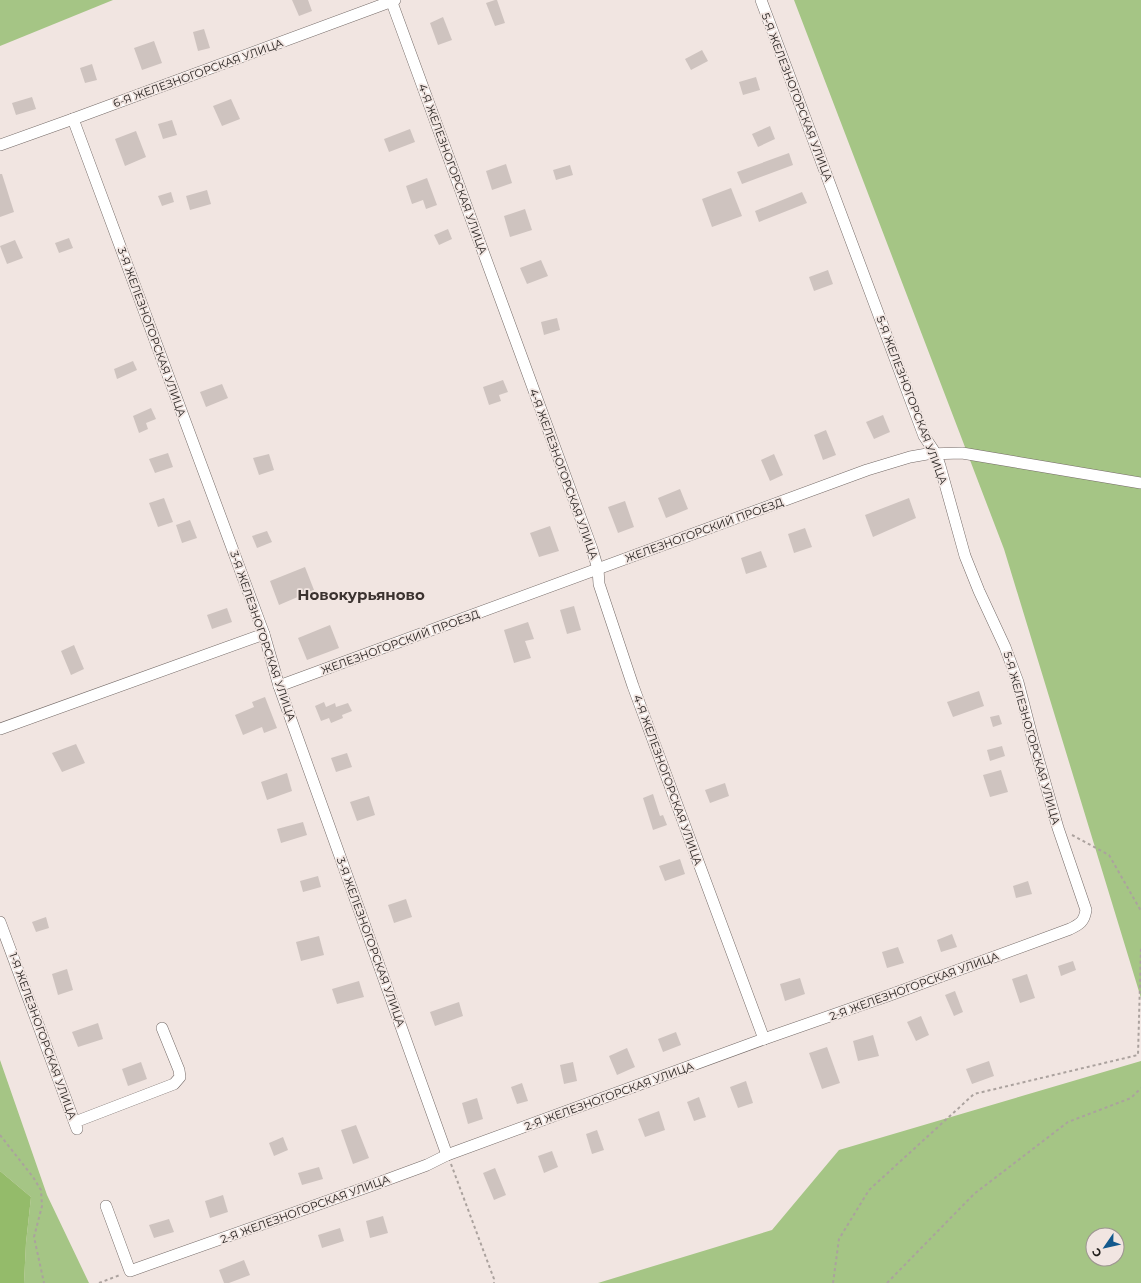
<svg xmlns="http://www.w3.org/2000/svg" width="1141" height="1283" viewBox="0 0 1141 1283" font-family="Montserrat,sans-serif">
  <rect width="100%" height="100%" fill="#f1e5e1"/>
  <!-- green -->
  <g fill="#a5c585" fill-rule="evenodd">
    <polygon points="0,0 113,0 0,46"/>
    <polygon points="794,0 1141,0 1141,998 1004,549"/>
    <polygon points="0,1060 47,1195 89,1283 24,1283 26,1243 31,1197 0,1171"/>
    <path d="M1141 1061V1283H598L772 1230 839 1150ZM1093 1235H1117V1259H1093Z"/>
  </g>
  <!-- forest -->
  <polygon fill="#94bb6a" points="0,1171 31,1197 26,1243 24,1283 0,1283"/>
  <!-- building -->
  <g fill="#cec3bf">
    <polygon points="292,0 308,0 312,11 299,16"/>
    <polygon points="495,0 497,0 505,23 495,26 486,3"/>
    <polygon points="443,17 452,40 438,45 430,23"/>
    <polygon points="204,29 210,48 198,51 193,32"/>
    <polygon points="154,41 162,63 142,70 134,48"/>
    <polygon points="702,50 708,61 691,70 685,59"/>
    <polygon points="92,64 97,80 85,83 80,68"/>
    <polygon points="756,77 760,90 743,95 739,82"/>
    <polygon points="32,97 36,109 16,115 12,103"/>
    <polygon points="231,99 240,119 222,126 213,106"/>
    <polygon points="172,120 177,135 163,139 158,124"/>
    <polygon points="770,126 775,139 758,147 752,134"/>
    <polygon points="410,129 415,142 389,152 384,139"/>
    <polygon points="136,131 146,157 125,166 115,139"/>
    <polygon points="789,153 793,165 742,184 737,172"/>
    <polygon points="506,164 512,183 492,190 486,171"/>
    <polygon points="570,165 573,175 556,180 553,170"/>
    <polygon points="0,174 2,174 14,212 0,217"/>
    <polygon points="427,178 437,205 426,209 423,200 412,204 406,186"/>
    <polygon points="731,188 742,216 712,227 702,199"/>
    <polygon points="207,190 211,204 190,210 186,196"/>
    <polygon points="171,192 174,202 162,206 158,196"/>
    <polygon points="802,192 807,203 759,222 755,211"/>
    <polygon points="525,209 532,230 510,237 504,216"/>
    <polygon points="448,229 452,239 439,245 434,235"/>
    <polygon points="69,238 73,248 59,253 55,243"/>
    <polygon points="15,240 23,258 7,264 0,246"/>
    <polygon points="541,260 548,276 527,284 520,268"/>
    <polygon points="828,270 833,284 814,291 809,277"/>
    <polygon points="557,318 560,330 544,335 541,322"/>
    <polygon points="133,361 137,370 117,379 114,369"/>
    <polygon points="503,380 508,392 499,395 501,401 489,405 483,387"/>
    <polygon points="222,384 228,398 206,407 200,392"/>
    <polygon points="151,408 156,419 146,423 148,429 139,433 133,416"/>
    <polygon points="883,415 890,432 874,439 866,422"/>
    <polygon points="826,430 836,455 823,460 814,435"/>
    <polygon points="168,453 173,467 155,473 149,459"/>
    <polygon points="269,454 274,470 259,475 253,458"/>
    <polygon points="774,454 783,475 770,481 761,460"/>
    <polygon points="680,489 688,509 666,518 658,498"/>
    <polygon points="164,498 173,522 158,527 149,503"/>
    <polygon points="909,498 916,518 873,537 865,515"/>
    <polygon points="625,501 634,527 618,533 608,507"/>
    <polygon points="190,520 197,538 182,543 176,525"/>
    <polygon points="550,526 559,551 539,557 530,533"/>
    <polygon points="805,528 812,547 794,553 788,534"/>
    <polygon points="267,531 272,542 257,548 252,536"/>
    <polygon points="761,551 767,567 746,574 741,558"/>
    <polygon points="305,567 314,590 279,605 270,581"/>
    <polygon points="574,606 581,630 567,634 560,610"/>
    <polygon points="227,608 232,622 212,629 207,615"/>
    <polygon points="528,622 534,639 525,641 531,658 514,663 504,630"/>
    <polygon points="330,625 339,648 307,660 298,638"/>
    <polygon points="74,645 84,669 71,675 61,651"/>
    <polygon points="979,691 984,706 953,717 947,702"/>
    <polygon points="265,697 277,728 264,733 262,727 243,735 235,715 254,707 252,702"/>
    <polygon points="324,702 326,707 335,703 336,707 348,703 352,711 342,715 343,718 331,723 329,718 321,721 315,706"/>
    <polygon points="999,715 1002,724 993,727 990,717"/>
    <polygon points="76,744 85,763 62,772 52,753"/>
    <polygon points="1002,746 1005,756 990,761 987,750"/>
    <polygon points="347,753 352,767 336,772 331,758"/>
    <polygon points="1001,770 1008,792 990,797 983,775"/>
    <polygon points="287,773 292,791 267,800 261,782"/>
    <polygon points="725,783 729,796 710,803 705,790"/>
    <polygon points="653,794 660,816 663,815 667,825 653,830 643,798"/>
    <polygon points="369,796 375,815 357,821 350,802"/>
    <polygon points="303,822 307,835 281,843 277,829"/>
    <polygon points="680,859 685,874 665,881 659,866"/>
    <polygon points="318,876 321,887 303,892 300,881"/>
    <polygon points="1028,881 1032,894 1016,898 1013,886"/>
    <polygon points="406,899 412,917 394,923 388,905"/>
    <polygon points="46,917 49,928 36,932 32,922"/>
    <polygon points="952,934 957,947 941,952 937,940"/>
    <polygon points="319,936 324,955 301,961 296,942"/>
    <polygon points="898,947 904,963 887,968 882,952"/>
    <polygon points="1073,961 1076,970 1061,976 1058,966"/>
    <polygon points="67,969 73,990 58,995 52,974"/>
    <polygon points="1027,974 1035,998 1020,1003 1012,979"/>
    <polygon points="800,978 805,994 785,1001 780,984"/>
    <polygon points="359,981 364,997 337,1004 332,989"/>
    <polygon points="955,991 963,1012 954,1016 945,995"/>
    <polygon points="459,1002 463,1016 435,1026 430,1012"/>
    <polygon points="921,1016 929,1035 916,1041 907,1022"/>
    <polygon points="98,1023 103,1039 78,1047 72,1032"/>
    <polygon points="676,1032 681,1045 663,1052 658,1039"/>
    <polygon points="873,1035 879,1056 858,1061 853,1041"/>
    <polygon points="827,1047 840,1083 822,1089 809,1053"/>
    <polygon points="627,1048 635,1067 617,1075 609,1056"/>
    <polygon points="989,1061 994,1076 972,1084 966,1069"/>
    <polygon points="141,1062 147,1079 128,1086 122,1069"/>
    <polygon points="573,1062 577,1081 564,1084 560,1065"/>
    <polygon points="746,1081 753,1103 738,1108 730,1087"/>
    <polygon points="522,1083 528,1101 517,1104 511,1087"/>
    <polygon points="699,1097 706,1117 694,1121 687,1102"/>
    <polygon points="477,1098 483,1119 468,1124 462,1103"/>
    <polygon points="659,1111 665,1130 645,1137 638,1119"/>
    <polygon points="356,1125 369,1158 353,1164 341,1130"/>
    <polygon points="597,1130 604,1150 592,1154 586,1134"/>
    <polygon points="283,1137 288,1150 274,1156 269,1143"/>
    <polygon points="552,1151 558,1167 544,1173 538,1156"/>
    <polygon points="319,1167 323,1179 302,1185 298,1173"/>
    <polygon points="495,1168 506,1195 494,1200 483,1173"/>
    <polygon points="223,1195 228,1212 210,1218 205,1201"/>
    <polygon points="383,1216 388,1233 370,1238 366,1221"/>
    <polygon points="169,1219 174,1232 154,1238 149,1225"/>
    <polygon points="340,1228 344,1241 322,1248 318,1235"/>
    <polygon points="244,1260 250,1275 229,1283 224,1283 219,1270"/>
  </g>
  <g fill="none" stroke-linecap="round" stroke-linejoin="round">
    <defs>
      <g id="minor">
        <polyline points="391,0 592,549 598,569 599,584 633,686 764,1039"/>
        <polyline points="73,119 264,634 279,686 447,1155"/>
        <polyline points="0,145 73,119 395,0"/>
        <polyline points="279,686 867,470 910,457 927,454 962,453 1141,483"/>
        <polyline points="0,729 264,634"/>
        <polyline points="0,922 77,1129"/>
        <polyline points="75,1122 174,1084 180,1077 179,1070 162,1028"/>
        <path d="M106 1206 130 1271 370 1186 427 1165 447 1155 764 1039 890 995 1070 929C1080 924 1084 922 1086 910L1058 828 1034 744 1018 682 1005 647 979 591 965 556 940 466 936 454 924 436 761 0"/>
      </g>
    </defs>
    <!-- minor casing -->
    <use href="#minor" stroke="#746a67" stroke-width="12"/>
    <!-- path -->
    <g stroke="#aba29e" stroke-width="2" stroke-dasharray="3 3" stroke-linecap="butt">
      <polyline points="1072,835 1109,855 1141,911"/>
      <polyline points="0,1135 33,1177 41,1190 42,1206 34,1237 44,1283"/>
      <polyline points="451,1164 494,1279 494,1283"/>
      <polyline points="99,1283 120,1275"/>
      <polyline points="833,1283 839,1239 869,1190 974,1094 1138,1055 1141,947"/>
      <polyline points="887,1283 974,1194 1068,1122 1131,1098 1141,1088"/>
    </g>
    <!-- minor -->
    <use href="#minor" stroke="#fff" stroke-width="11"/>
  </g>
  <g text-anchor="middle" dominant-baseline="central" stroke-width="3.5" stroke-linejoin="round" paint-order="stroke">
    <!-- street labels -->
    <g font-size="11" fill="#201c1a" stroke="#f1e5e1">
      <text transform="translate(198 73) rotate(-20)">6-Я ЖЕЛЕЗНОГОРСКАЯ УЛИЦА</text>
      <text transform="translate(797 97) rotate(69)">5-Я ЖЕЛЕЗНОГОРСКАЯ УЛИЦА</text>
      <text transform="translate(453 169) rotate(70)">4-Я ЖЕЛЕЗНОГОРСКАЯ УЛИЦА</text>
      <text transform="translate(152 332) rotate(70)">3-Я ЖЕЛЕЗНОГОРСКАЯ УЛИЦА</text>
      <text transform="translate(912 400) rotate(69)">5-Я ЖЕЛЕЗНОГОРСКАЯ УЛИЦА</text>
      <text transform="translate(564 474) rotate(70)">4-Я ЖЕЛЕЗНОГОРСКАЯ УЛИЦА</text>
      <text transform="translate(704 530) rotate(-20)">ЖЕЛЕЗНОГОРСКИЙ ПРОЕЗД</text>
      <text transform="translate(263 636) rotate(71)">3-Я ЖЕЛЕЗНОГОРСКАЯ УЛИЦА</text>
      <text transform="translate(400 642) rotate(-20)">ЖЕЛЕЗНОГОРСКИЙ ПРОЕЗД</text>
      <text transform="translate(1032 738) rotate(74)">5-Я ЖЕЛЕЗНОГОРСКАЯ УЛИЦА</text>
      <text transform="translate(668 780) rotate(70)">4-Я ЖЕЛЕЗНОГОРСКАЯ УЛИЦА</text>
      <text transform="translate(371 942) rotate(70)">3-Я ЖЕЛЕЗНОГОРСКАЯ УЛИЦА</text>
      <text transform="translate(914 986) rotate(-20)">2-Я ЖЕЛЕЗНОГОРСКАЯ УЛИЦА</text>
      <text transform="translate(43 1036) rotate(70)">1-Я ЖЕЛЕЗНОГОРСКАЯ УЛИЦА</text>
      <text transform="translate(609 1096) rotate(-20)">2-Я ЖЕЛЕЗНОГОРСКАЯ УЛИЦА</text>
      <text transform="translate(305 1209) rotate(-20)">2-Я ЖЕЛЕЗНОГОРСКАЯ УЛИЦА</text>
    </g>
    <!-- district labels -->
    <g font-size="15" font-weight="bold" fill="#3b322f" stroke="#f1e5e1">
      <text x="361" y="594">Новокурьяново</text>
    </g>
  </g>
  <!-- north arrow -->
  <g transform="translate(1105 1247) rotate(236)"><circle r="19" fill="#f1e5e1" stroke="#9d9591"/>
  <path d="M0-3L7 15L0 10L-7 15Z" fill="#13598d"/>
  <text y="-6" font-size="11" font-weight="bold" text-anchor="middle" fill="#201c1a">С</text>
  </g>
</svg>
